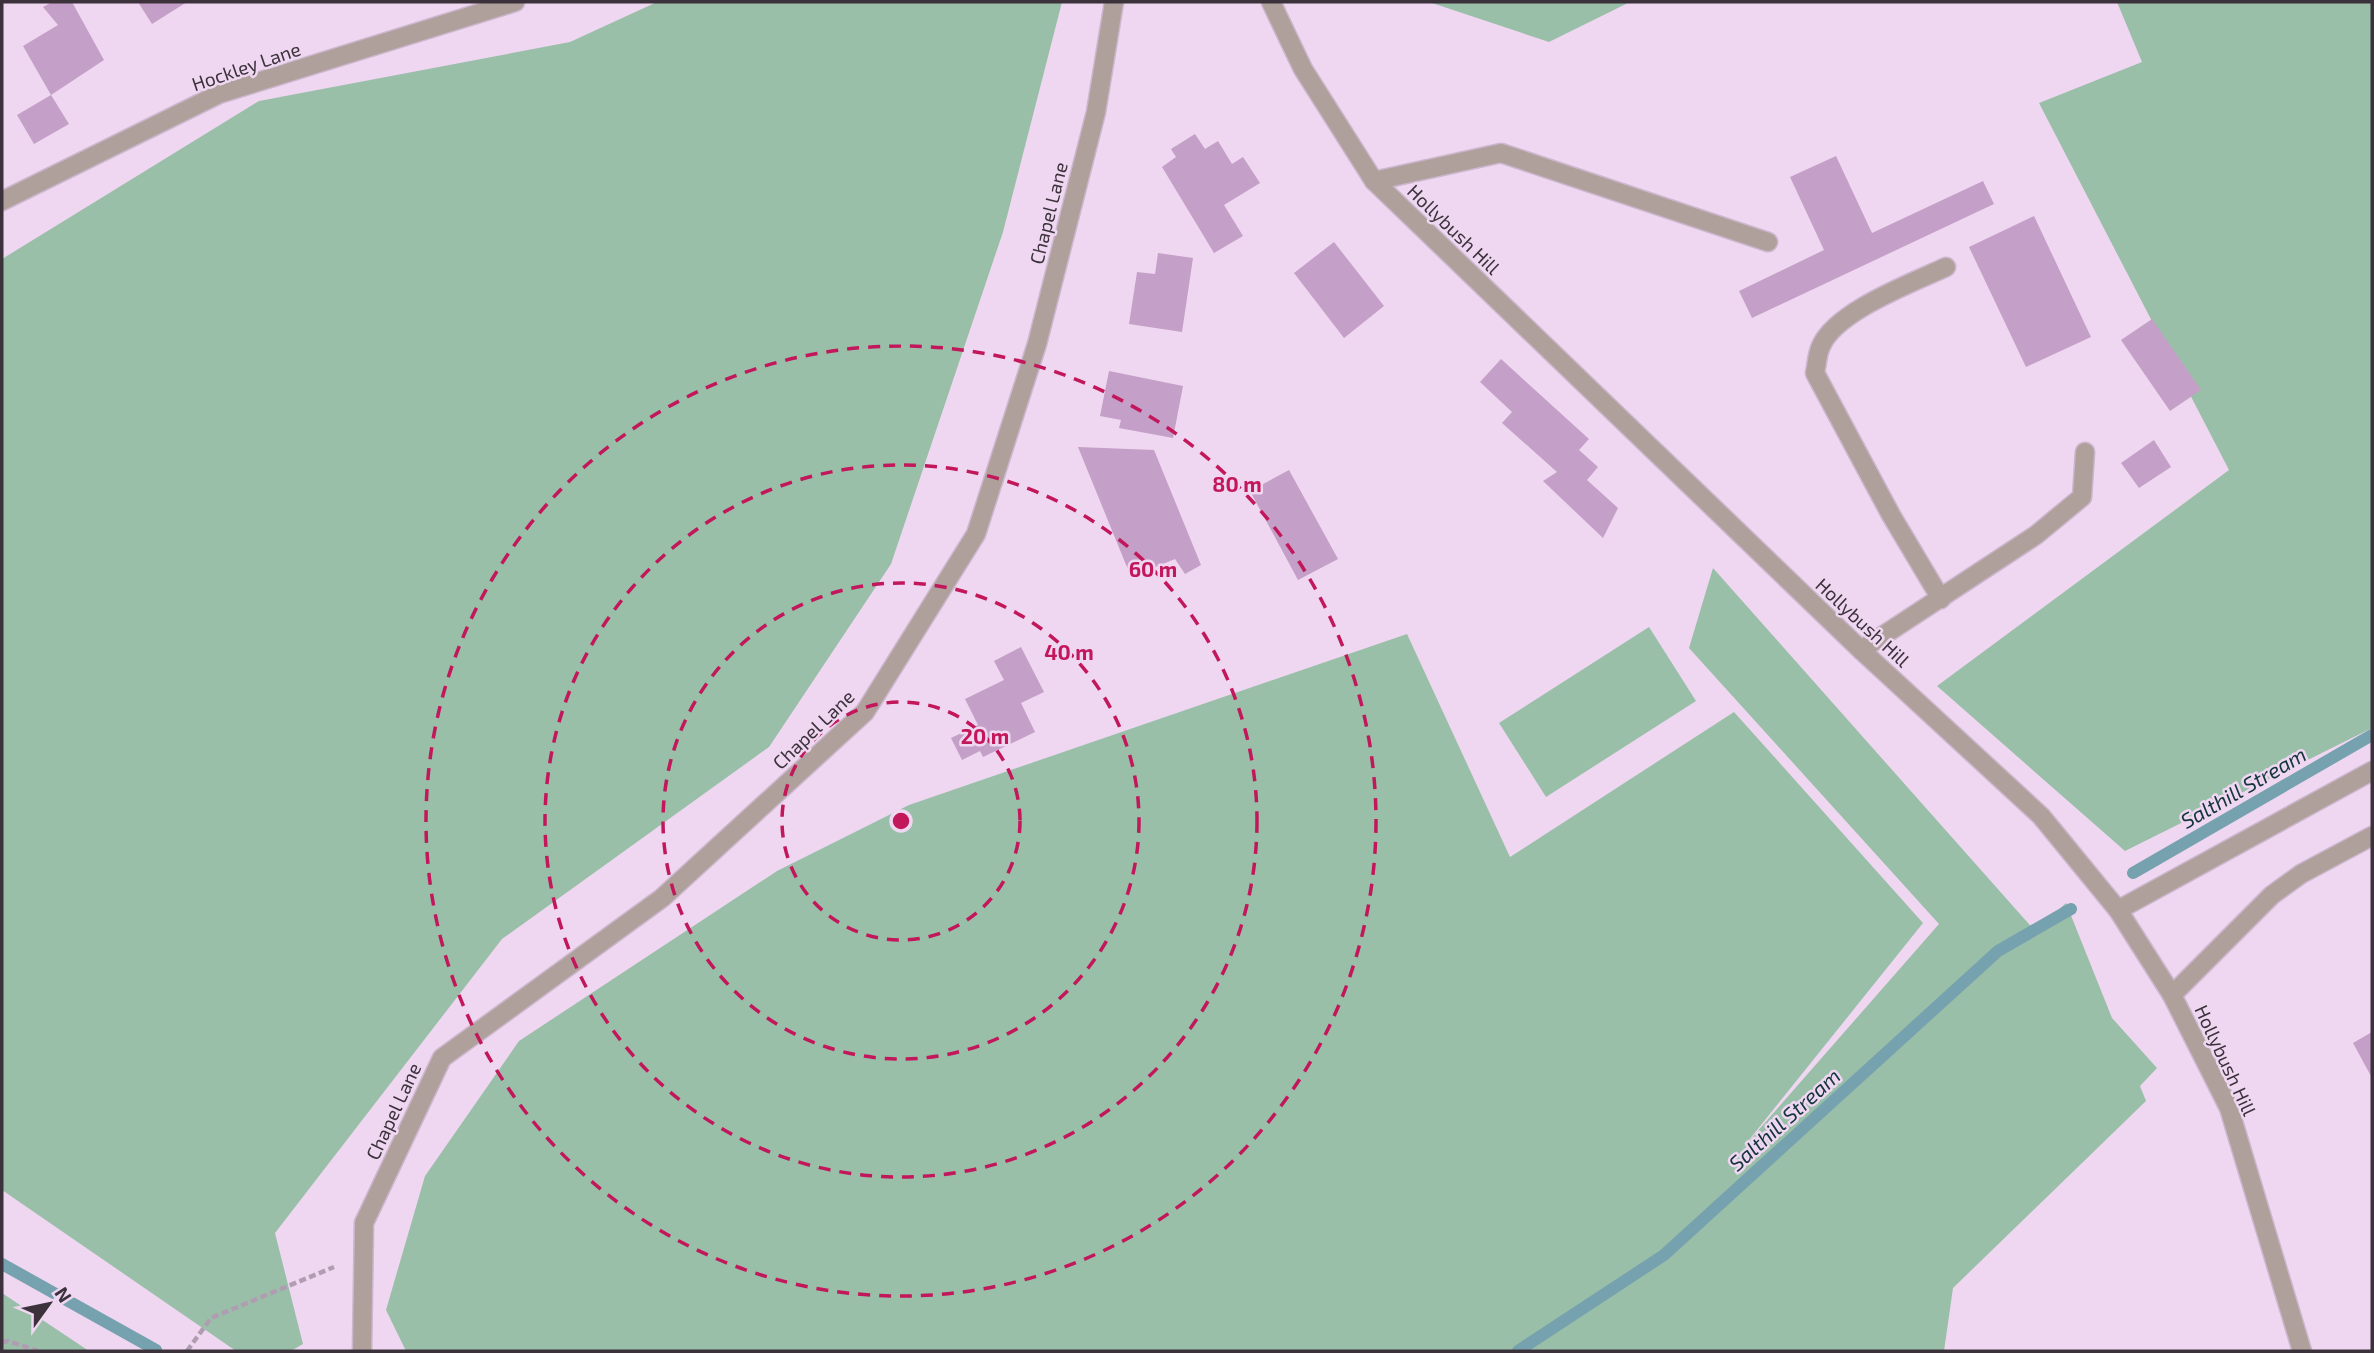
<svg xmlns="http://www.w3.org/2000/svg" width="2374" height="1353" viewBox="0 0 2374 1353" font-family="'Exo 2',sans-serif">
  <rect width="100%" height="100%" fill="#efd7f1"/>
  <!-- green -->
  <g fill="#9abfa9">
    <polygon points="657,2 1062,2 1003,232 891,564 769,747 502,939 275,1233 303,1344 291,1351 236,1351 2,1190 2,259 259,101 570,42"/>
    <polygon points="1429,2 1630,2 1549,42"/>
    <polygon points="2117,2 2372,2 2372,728 2125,851 1937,686 2229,470 2039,103 2142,62"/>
    <polygon points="1713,568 2035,931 2066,903 2112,1018 2157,1068 2140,1086 2146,1101 1953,1288 1944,1351 406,1351 386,1310 425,1176 519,1041 777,871 909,805 1407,634 1510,857 1734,712 1923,923 1741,1150 1939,924 1689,648"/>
    <polygon points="1649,627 1696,701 1546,797 1499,723"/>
    <polygon points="2,1293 89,1351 2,1351"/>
  </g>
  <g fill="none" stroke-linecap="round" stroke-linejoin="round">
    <!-- stream -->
    <g stroke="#76a1ae" stroke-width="12">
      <polyline points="2133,873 2372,735"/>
      <polyline points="2,1264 156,1350"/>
      <polyline points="1518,1351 1664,1255 1998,951 2071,909"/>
    </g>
  </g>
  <!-- building -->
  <g fill="#c49fc7">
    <polygon points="52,2 72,2 104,60 51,95 23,46 58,25 43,7"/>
    <polygon points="138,2 187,2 152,24"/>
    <polygon points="51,95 69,124 34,144 17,115"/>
    <polygon points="1195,134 1205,149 1218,141 1232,164 1243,157 1260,183 1224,205 1243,236 1214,253 1162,167 1176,157 1171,149"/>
    <polygon points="1836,156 1872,233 1983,181 1994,204 1752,318 1739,291 1824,250 1790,177"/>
    <polygon points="2034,216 2091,337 2026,367 1969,247"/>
    <polygon points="1334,242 1384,306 1344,338 1294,273"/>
    <polygon points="1158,253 1193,258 1182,332 1129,324 1137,272 1155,274"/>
    <polygon points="2152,319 2201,390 2170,411 2121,340"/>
    <polygon points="1501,359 1589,439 1579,450 1598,467 1587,480 1618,508 1603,538 1543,481 1557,472 1502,423 1512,412 1480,382"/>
    <polygon points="1109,371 1183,386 1173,438 1119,428 1121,420 1100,416"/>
    <polygon points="2154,440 2171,467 2139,488 2121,463"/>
    <polygon points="1078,447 1154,450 1201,565 1185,574 1175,559 1131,577"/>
    <polygon points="1289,470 1338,559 1298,580 1250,491"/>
    <polygon points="1021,647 1044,692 1021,703 1035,732 983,757 980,751 962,760 951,738 978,725 965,699 1004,680 994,661"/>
    <polygon points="2372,1032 2372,1078 2353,1043"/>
  </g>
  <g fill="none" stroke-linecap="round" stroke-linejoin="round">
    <defs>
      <g id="minor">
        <polyline points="1271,2 1303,69 1374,181 1861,650 2041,816 2118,910 2172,995 2229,1108 2302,1351"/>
        <polyline points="1374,181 1501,153 1768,242"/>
        <polyline points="2,201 219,94 515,2"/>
        <path d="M1941 599 1891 515 1815 373C1817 364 1817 354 1821 346 1836 311 1912 283 1946 267"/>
        <polyline points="1861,650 2036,535 2082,497 2085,452"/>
        <polyline points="2118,910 2372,771"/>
        <polyline points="2172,995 2272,895 2301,874 2372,836"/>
        <polyline points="362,1351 364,1223 442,1058 662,898 865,712 976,534 1037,344 1096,112 1114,2"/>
      </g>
    </defs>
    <!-- minor casing -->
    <use href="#minor" stroke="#cbb6cd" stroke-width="21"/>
    <!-- path -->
    <g stroke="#b09db2" stroke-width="4.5" stroke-dasharray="7 3.5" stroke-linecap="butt">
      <polyline points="2,1342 8,1341 38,1351"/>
      <polyline points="187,1351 211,1318 334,1267"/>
    </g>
    <!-- minor -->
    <use href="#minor" stroke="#afa09b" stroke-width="18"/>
  </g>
  <!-- distance rings -->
  <g fill="none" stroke="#c2185b" stroke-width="3.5" stroke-dasharray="12 9">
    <circle cx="901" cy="821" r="119"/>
    <circle cx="901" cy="821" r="238"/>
    <circle cx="901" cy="821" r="356"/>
    <circle cx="901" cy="821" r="475"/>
  </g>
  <g text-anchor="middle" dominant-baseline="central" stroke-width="5" stroke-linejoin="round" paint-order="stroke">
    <!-- street labels -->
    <g font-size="19" fill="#3c323c" stroke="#efd7f1">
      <text transform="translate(246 66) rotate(-19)">Hockley Lane</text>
      <text transform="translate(1048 213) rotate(-76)">Chapel Lane</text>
      <text transform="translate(1454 229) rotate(44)">Hollybush Hill</text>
      <text transform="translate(1863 622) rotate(43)">Hollybush Hill</text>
      <text transform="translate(813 729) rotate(-44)">Chapel Lane</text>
      <text transform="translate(2226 1060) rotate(65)">Hollybush Hill</text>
      <text transform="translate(393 1111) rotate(-65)">Chapel Lane</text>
    </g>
    <!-- water labels -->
    <g font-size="21" font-style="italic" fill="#14353c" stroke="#efd7f1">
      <text transform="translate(2243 787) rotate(-30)">Salthill Stream</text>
      <text transform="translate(1784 1119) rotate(-42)">Salthill Stream</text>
    </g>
  </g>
  <circle cx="901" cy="821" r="10" fill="#c2185b" stroke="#efd7f1" stroke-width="3.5"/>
  <g font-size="21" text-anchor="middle" font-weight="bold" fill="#c2185b" stroke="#efd7f1" stroke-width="5" stroke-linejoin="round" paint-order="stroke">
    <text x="1237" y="492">80 m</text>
    <text x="1153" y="577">60 m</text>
    <text x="1069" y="660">40 m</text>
    <text x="985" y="744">20 m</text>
  </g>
  <!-- border -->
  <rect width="2374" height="1353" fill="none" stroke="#3c323c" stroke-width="7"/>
  <!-- north arrow -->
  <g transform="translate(49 1304) rotate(57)" stroke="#efd7f1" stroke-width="5" paint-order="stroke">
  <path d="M0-5L12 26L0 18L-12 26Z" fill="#3c323c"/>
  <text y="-10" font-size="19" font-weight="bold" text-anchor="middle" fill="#3c323c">N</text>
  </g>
</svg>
